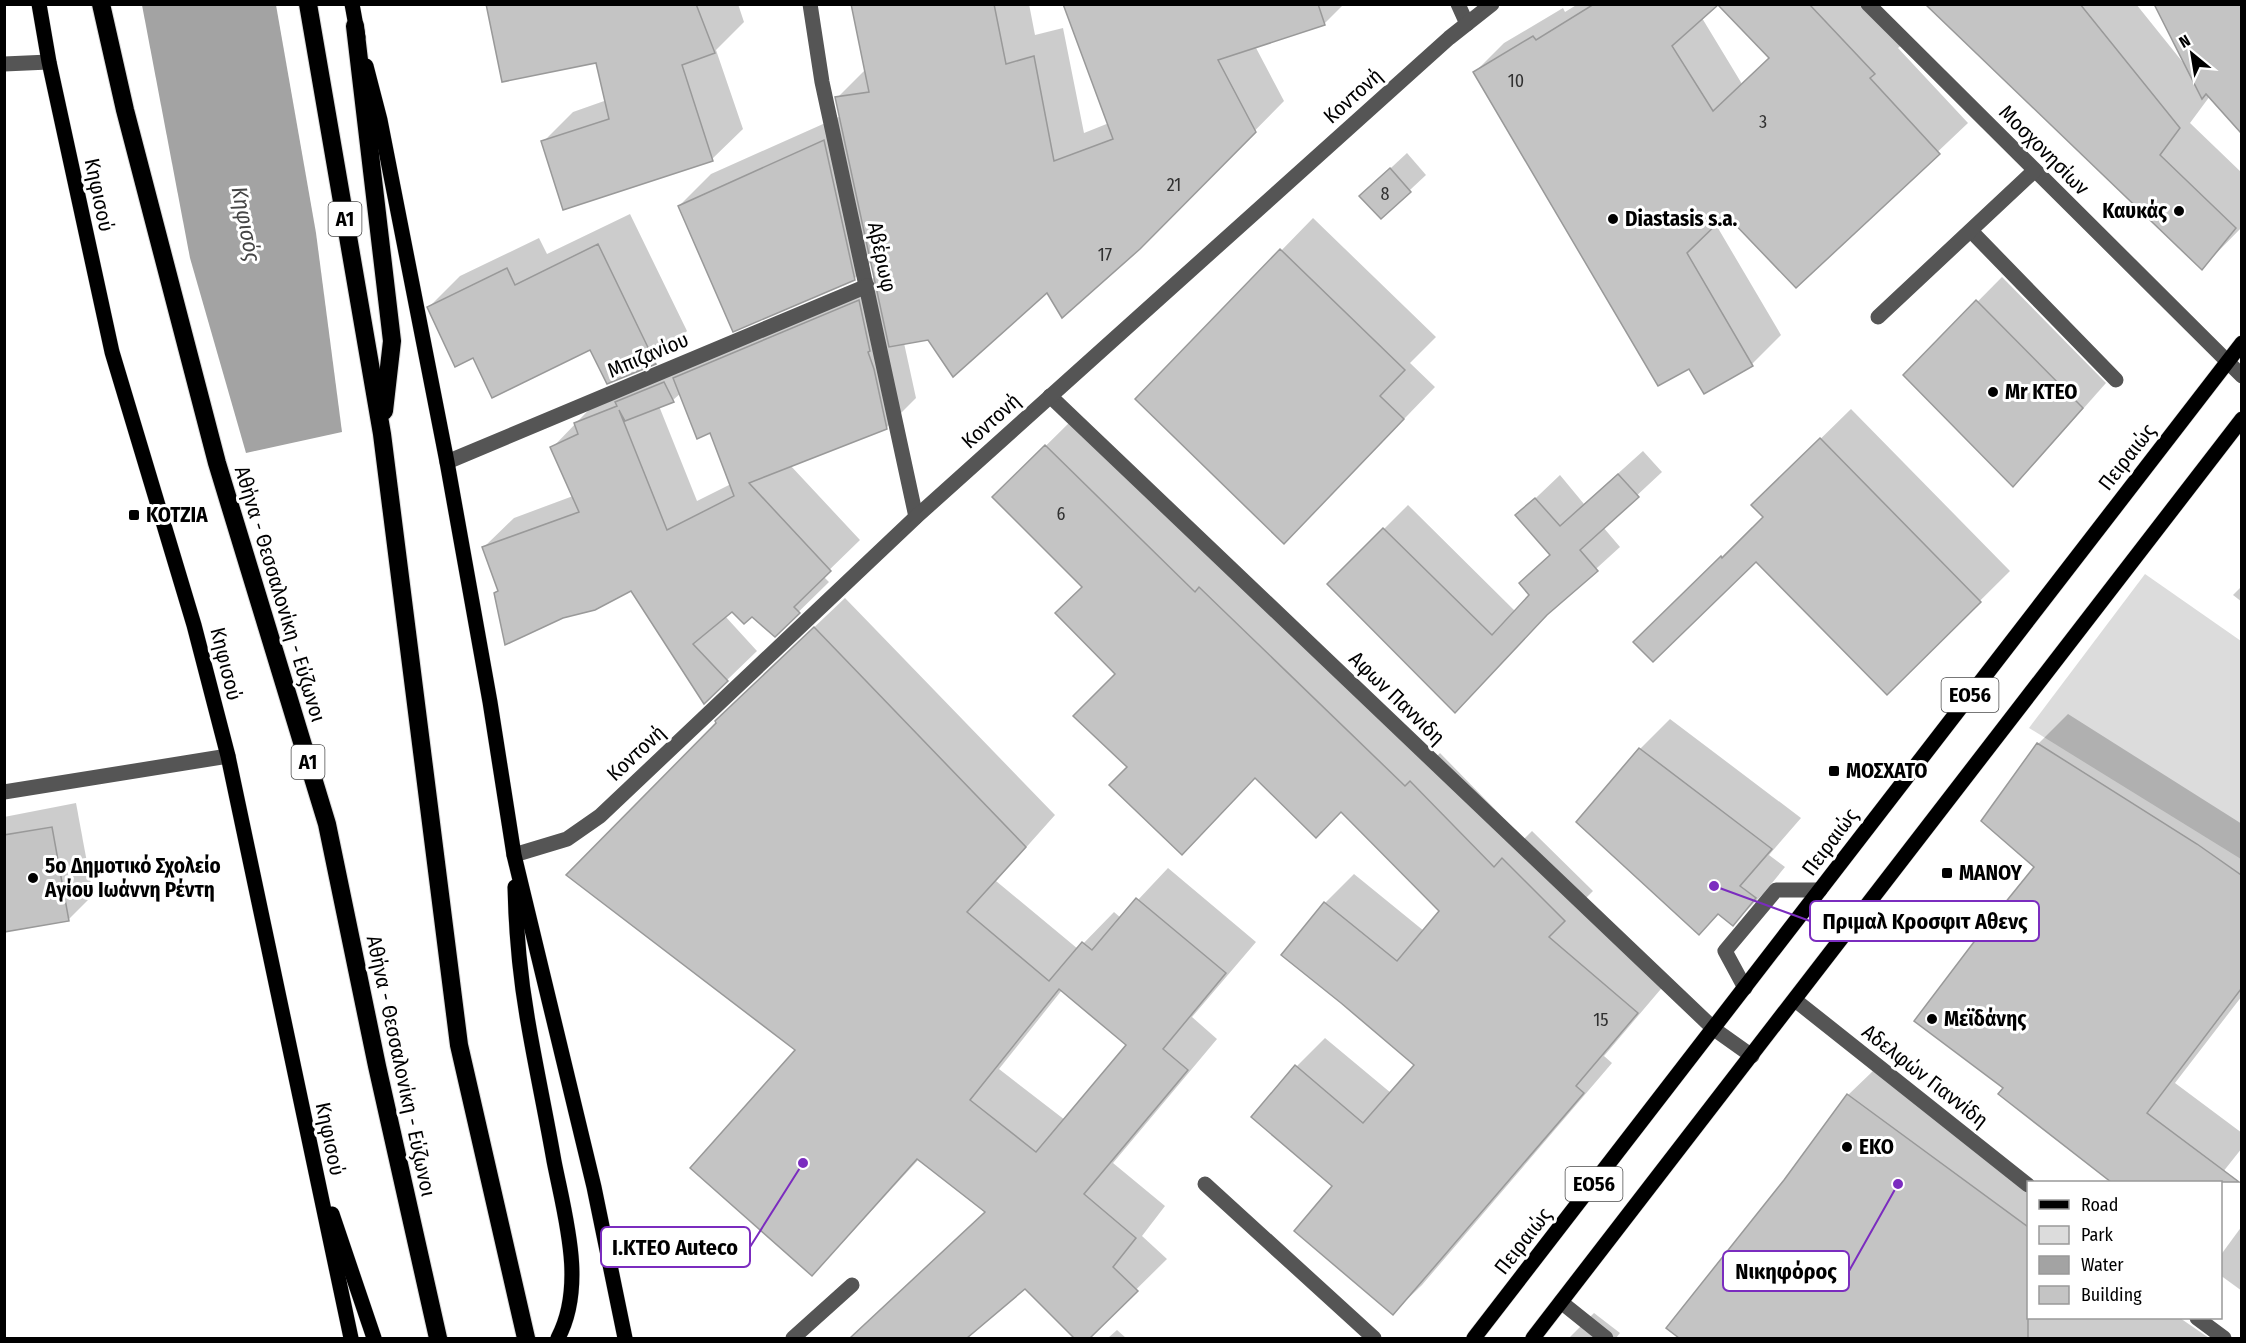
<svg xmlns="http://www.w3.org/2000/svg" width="2246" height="1343" viewBox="0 0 2246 1343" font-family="'Fira Sans Condensed',sans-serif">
  <rect width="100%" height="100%" fill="#fff"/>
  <!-- green -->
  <polygon fill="#dcdcdc" points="2145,574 2241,641 2241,859 2029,728"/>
  <!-- water -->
  <polygon fill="#a3a3a3" points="142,5 276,5 316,233 342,432 246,453 190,258"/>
  <!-- shadow -->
  <g fill="#0003" fill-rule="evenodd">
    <polygon points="488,4 738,4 744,22 716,50 743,129 712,159 543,142 573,112 607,100 597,61"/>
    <path d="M852 4H1029L1035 35 1063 28 1084 133 1109 123 1065 4H1344L1324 24 1255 46 1284 101 1139 248 1048 290 929 338 904 343 916 398 886 428 790 465 860 540 823 576 829 582 775 635 752 615 732 610 725 616 757 651 727 680 631 589 499 590 484 547 514 518 573 496 552 448 605 393 705 348 876 277 872 261 854 279 679 206 711 174 841 116 837 98 866 69ZM681 393 710 431 731 484 697 501 659 406 673 400Z"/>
    <polygon points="1578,4 1716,4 1702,18 1742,84 1771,57 1720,4 1865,4 1903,44 1898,48 1968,123 1796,286 1726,213 1715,223 1781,335 1752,364 1689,367 1475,72 1504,43 1563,8 1565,12"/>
    <polygon points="1928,4 2136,4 2185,65 2156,4 2242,4 2242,125 2237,125 2210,96 2190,123 2242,173 2242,227 2202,268"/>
    <polygon points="1407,153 1426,175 1381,217 1378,180"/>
    <polygon points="630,214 687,331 655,363 591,348 473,356 428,308 460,276 539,238 547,254"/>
    <polygon points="1313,218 1436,337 1410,363 1435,387 1316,510 1137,399"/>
    <polygon points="2002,277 2106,383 2037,461 2013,485 1905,375"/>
    <polygon points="1851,409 2010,571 1887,693 1756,560 1635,642 1752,527 1753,529 1765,517 1753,505"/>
    <polygon points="1075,417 1435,758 1440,753 1524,839 1532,831 1593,891 1577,907 1666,983 1604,1056 1612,1063 1422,1285 1393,1313 1334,1186 1297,1066 1325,1038 1391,1093 1416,1064 1325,903 1354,874 1424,931 1441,911 1342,810 1256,777 1129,767 1117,674 1084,587 994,497"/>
    <polygon points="1643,451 1662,472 1603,527 1620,547 1554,607 1479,687 1329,584 1408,505 1516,612 1531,595 1521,583 1551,554 1518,515 1560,475 1584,504"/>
    <polygon points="2242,586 2242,602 2233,595"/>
    <path d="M845 598 1055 815 996 881 1078 949 1114 912 1121 918 1168 868 1256 942 1192 1017 1217 1039 1113 1163 1165 1206 1142 1236 1167 1259 1087 1338H1076L1025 1287 965 1338H860L857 1334 986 1211 919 1159 842 1243 812 1274 797 1050 718 723 748 690ZM1062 990 1128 1045 1065 1120 999 1069Z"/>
    <polygon points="2068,714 2242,824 2242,996 2175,1083 2242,1133 2242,1148 2215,1182 2114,1182 2000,1094 2005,1087 2037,867 2038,744"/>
    <polygon points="1670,719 1801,818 1769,855 1785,867 1763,894 1733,924 1719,913 1699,933 1640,749"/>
    <polygon points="76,803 93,895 69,919 4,930 4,817"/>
    <polygon points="1873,1071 2028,1184 2028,1318 2180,1318 2209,1338 1681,1338 1668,1327 1785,1181 1848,1095"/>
    <polygon points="2242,1226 2242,1291 2220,1275 2220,1256"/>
    <polygon points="1594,1313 1620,1333 1616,1338 1569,1338"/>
    <polygon points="1117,1330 1126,1338 1108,1338"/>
  </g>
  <!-- building -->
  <g fill="#c4c4c4" stroke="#999" stroke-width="1.5" fill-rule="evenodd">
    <polygon points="486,4 696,4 715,53 682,65 713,161 563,210 541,141 609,119 596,63 502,82"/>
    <polygon points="851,4 994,4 1006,64 1034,56 1054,161 1113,139 1063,4 1318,4 1325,25 1218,60 1256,132 1140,249 1062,318 1047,293 953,377 928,340 889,347 835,97 869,92"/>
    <path d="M1594 4H1809L1875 74 1870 78 1940 154 1796 288 1726 215 1687 253 1753 366 1704 394 1689 369 1658 386 1473 72 1533 36 1536 40ZM1718 5 1769 58 1713 111 1672 46Z"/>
    <polygon points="1925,4 2080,4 2180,128 2160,155 2236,228 2202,270"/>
    <polygon points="2154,4 2241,4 2241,133 2206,94 2202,99"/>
    <polygon points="824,140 855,280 733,332 678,206"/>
    <polygon points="1390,168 1411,192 1381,219 1359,196"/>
    <polygon points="598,244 656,364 607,384 590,350 492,398 473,358 455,367 427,307 507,268 515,285"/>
    <polygon points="1280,249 1405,370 1380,396 1404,419 1284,544 1135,399"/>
    <polygon points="859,300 870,351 868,352 874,369 887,429 749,483 831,571 794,607 800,613 775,637 752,617 744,624 732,612 693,644 728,681 704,704 631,591 595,610 563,618 505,645 494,593 498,591 482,547 579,512 550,447 578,434 574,423 617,406 615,402 664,382 674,402 625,421 619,410 667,530 734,496 710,433 697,439 673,378"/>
    <polygon points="1976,300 2083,408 2013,487 1903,375"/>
    <polygon points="1820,438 1981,602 1887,695 1756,562 1653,662 1633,642 1721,556 1722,558 1763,517 1751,505"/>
    <polygon points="1045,445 1195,592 1199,587 1405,786 1410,781 1494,867 1502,858 1565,921 1549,937 1638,1013 1576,1086 1584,1093 1393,1315 1294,1231 1332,1186 1251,1117 1295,1065 1363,1123 1414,1065 1341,1003 1281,955 1324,902 1397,961 1439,911 1341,812 1316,838 1255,778 1182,855 1109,785 1127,767 1073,716 1115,674 1055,613 1082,587 992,497"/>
    <polygon points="1618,474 1639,497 1580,550 1598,571 1547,615 1455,713 1327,584 1383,528 1492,635 1529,595 1519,583 1550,555 1515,515 1535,498 1560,526"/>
    <path d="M814 627 1026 847 967 912 1049 981 1082 942 1092 950 1136 898 1226 973 1163 1049 1188 1070 1084 1194 1136 1238 1113 1267 1138 1291 1090 1338H1074L1025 1289 967 1338H850L985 1212 917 1159 812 1276 690 1168 795 1050 566 875 716 723 715 721ZM1059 989 1126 1045 1036 1152 970 1100Z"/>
    <polygon points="2037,743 2197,844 2241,875 2241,989 2147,1113 2239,1182 2111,1182 1998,1094 2003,1088 1914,1021 1983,930 2034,867 1981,821"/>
    <polygon points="1639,748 1772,849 1740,886 1756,898 1733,926 1718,914 1699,935 1576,822"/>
    <polygon points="52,827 69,921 4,932 4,835"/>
    <polygon points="1847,1094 2028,1227 2028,1338 1679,1338 1666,1328 1784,1180"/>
  </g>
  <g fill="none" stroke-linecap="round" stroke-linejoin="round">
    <defs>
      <g id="major">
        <polyline points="39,4 49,62 112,352 194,625 228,756 351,1338"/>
        <polyline points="352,4 358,37"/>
        <polyline points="366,66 380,120 447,462 490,702 514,855 594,1187 625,1338"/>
        <path d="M515 887C516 932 520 977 528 1022 536 1069 546 1115 554 1161 565 1217 586 1285 558 1338"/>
        <polyline points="332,1214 374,1338"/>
        <polyline points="1474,1338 2242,343"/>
        <polyline points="1533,1338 2242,419"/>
      </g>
      <g id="highway">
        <polyline points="101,4 125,110 217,463 327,824 377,1066 438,1338"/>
        <polyline points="308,4 382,434 459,1045 526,1338"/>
        <polyline points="355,26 392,341 384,411"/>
      </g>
    </defs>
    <!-- major casing -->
    <use href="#major" stroke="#dbdbdb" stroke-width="16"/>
    <!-- highway casing -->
    <use href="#highway" stroke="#dbdbdb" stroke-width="20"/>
    <!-- minor -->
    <g stroke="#555" stroke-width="15">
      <polyline points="810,4 822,82 916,517"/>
      <polyline points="1458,4 1467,24"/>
      <polyline points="1868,4 2242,376"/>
      <polyline points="4,64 49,62"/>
      <polyline points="1971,231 2116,380"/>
      <polyline points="1878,317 2034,171"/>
      <polyline points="1050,396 1714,1029 1752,1056"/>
      <polyline points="447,462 867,286"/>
      <polyline points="4,792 228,756"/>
      <polyline points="514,855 567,839 600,816 916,517 1449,38 1492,4"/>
      <polyline points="1745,988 1725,951 1776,890 1820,890"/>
      <polyline points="1795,1000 2028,1185"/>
      <polyline points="1205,1184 1374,1338"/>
      <polyline points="1561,1302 1606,1338"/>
      <polyline points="2197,1318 2224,1338"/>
      <polyline points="793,1338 852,1285"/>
    </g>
    <!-- major -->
    <use href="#major" stroke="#000" stroke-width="15"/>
    <!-- highway -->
    <use href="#highway" stroke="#000" stroke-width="18"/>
  </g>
  <!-- markers -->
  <g fill="#000" stroke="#fff" stroke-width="2">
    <circle cx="2179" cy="211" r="6"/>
    <circle cx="1613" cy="219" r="6"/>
    <circle cx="1993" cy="392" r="6"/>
    <rect x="128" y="509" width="12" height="12" rx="3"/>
    <rect x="1828" y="765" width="12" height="12" rx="3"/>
    <rect x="1941" y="867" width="12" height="12" rx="3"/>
    <circle cx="33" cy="878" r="6"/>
    <circle cx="1932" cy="1019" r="6"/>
    <circle cx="1847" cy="1147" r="6"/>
  </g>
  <g text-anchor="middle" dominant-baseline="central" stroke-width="6" stroke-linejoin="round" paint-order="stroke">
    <!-- number labels -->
    <g font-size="18" fill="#313131">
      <text x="1516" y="81">10</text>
      <text x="1763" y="122">3</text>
      <text x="1174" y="185">21</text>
      <text x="1385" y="194">8</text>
      <text x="1105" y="255">17</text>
      <text x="1061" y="514">6</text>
      <text x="1601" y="1020">15</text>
    </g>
    <!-- shield labels -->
    <g fill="#fff" stroke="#4c4c4c" stroke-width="1.5">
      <rect x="328.5" y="202" width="33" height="34" rx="4.5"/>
      <rect x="1941.5" y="678" width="57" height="34" rx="4.5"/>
      <rect x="291.5" y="745" width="33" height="34" rx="4.5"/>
      <rect x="1565.5" y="1167" width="57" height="34" rx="4.5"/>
    </g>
    <g font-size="20" font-weight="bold" fill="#000">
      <text x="345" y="219">Α1</text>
      <text x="1970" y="695">ΕΟ56</text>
      <text x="308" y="762">Α1</text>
      <text x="1594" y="1184">ΕΟ56</text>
    </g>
    <!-- street labels -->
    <g font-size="21" fill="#000" stroke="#fff">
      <text transform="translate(1353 96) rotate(-42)">Κοντονή</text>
      <text transform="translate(2044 150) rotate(45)">Μοσχονησίων</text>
      <text transform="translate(99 195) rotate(78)">Κηφισού</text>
      <text transform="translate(882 257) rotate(78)">Αβέρωφ</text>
      <text transform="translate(648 355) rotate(-23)">Μπιζανίου</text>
      <text transform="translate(991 421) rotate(-42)">Κοντονή</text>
      <text transform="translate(2127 457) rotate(-52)">Πειραιώς</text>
      <text transform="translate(280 594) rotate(73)">Αθήνα - Θεσσαλονίκη - Εύζωνοι</text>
      <text transform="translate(226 664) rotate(76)">Κηφισού</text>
      <text transform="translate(1397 698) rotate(44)">Αφων Παννιδη</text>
      <text transform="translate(636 753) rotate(-43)">Κοντονή</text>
      <text transform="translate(1830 842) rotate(-53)">Πειραιώς</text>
      <text transform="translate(401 1066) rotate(78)">Αθήνα - Θεσσαλονίκη - Εύζωνοι</text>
      <text transform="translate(1925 1076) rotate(38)">Αδελφών Γιαννίδη</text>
      <text transform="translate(330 1139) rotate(78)">Κηφισού</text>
      <text transform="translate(1523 1241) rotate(-52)">Πειραιώς</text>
    </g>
    <!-- poi labels -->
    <g font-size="21" font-weight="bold" fill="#000" stroke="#fff" text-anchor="start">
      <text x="2167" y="211" text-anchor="end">Καυκάς</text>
      <text x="1625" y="219">Diastasis s.a.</text>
      <text x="2005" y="392">Mr KTEO</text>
      <text x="146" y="515">ΚΟΤΖΙΑ</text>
      <text x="1846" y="771">ΜΟΣΧΑΤΟ</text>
      <text x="45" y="866">5ο Δημοτικό Σχολείο<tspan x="45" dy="24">Αγίου Ιωάννη Ρέντη</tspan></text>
      <text x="1959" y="873">ΜΑΝΟΥ</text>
      <text x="1944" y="1019">Μεϊδάνης</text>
      <text x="1859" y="1147">EKO</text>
    </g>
    <!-- water labels -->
    <g font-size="22" font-style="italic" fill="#444" stroke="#fff">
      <text transform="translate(246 224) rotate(79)">Κηφισός</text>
    </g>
  </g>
  <!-- callouts -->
  <path fill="none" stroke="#7b2cbf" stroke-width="2" d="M1714 886L1810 921M803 1163L750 1247M1898 1184L1849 1271"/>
  <g fill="#7b2cbf" stroke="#fff" stroke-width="2">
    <circle cx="1714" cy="886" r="6"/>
    <circle cx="803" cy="1163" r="6"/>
    <circle cx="1898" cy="1184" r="6"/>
  </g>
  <g fill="#fff" stroke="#7b2cbf" stroke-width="2">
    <rect x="1810" y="901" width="229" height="40" rx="6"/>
    <rect x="601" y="1227" width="149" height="40" rx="6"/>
    <rect x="1723" y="1251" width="126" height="40" rx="6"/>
  </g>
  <g font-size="22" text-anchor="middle" font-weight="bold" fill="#000">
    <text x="1925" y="929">Πριμαλ Κροσφιτ Αθενς</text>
    <text x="675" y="1255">Ι.ΚΤΕΟ Auteco</text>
    <text x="1786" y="1279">Νικηφόρος</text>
  </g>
  <!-- border -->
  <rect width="2246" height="1343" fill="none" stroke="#000000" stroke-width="12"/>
  <!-- legend -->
  <rect x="2027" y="1181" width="195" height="138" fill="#ffffff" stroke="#999999" stroke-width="1.5"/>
  <rect x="2039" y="1200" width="30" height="9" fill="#000000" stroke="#999999" stroke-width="1.5"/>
  <text x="2081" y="1211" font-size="18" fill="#000000">Road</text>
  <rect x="2039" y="1226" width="30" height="18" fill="#dcdcdc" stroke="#999999" stroke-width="1.5"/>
  <text x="2081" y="1241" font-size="18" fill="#000000">Park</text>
  <rect x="2039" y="1256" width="30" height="18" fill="#a3a3a3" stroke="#999999" stroke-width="1.5"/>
  <text x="2081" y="1271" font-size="18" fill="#000000">Water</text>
  <rect x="2039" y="1286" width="30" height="18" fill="#c4c4c4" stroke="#999999" stroke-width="1.5"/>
  <text x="2081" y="1301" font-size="18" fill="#000000">Building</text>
  <!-- north arrow -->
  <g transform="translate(2192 54) rotate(330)" stroke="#ffffff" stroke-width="4.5" paint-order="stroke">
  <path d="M0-4.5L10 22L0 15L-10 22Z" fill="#000000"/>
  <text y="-9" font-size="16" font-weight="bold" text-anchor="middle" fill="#000000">N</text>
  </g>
</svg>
